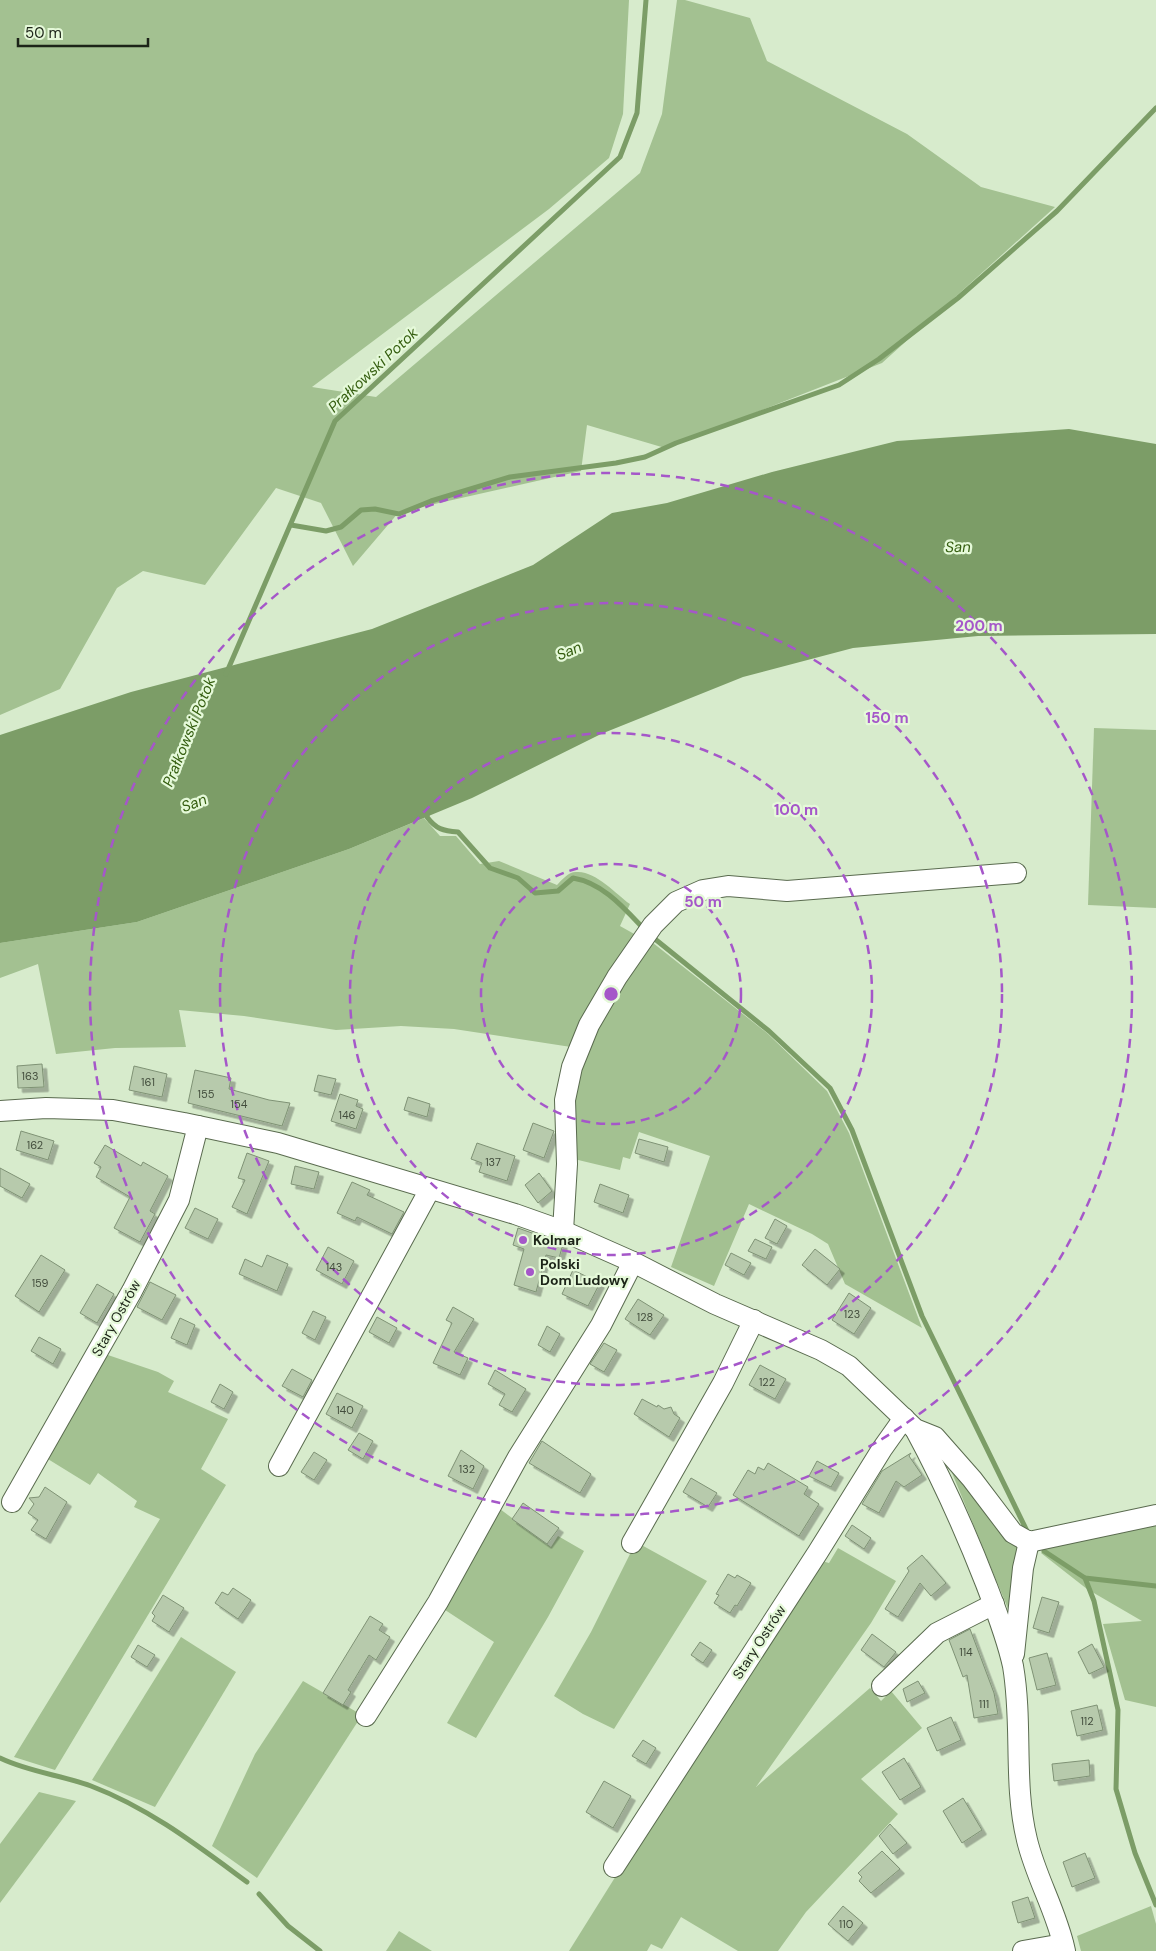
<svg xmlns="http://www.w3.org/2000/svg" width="1156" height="1951" viewBox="0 0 1156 1951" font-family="'DM Sans',sans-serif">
  <defs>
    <filter id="shadow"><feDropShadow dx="4.5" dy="4.5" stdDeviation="0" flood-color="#0004"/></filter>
  </defs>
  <rect width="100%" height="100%" fill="#d7ebcc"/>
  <!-- green -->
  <g fill="#a3c191">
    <polygon points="0,0 629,0 623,114 609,158 549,209 312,387 376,397 640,173 662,114 677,0 685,0 750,18 767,61 907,134 981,187 1055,207 882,363 665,448 587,425 581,471 399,512 353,566 321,503 276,488 205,585 143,571 117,588 60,689 0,715"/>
    <polygon points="1094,728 1156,730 1156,908 1088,905"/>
    <path d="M424 818 440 836H456L480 864 499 861 557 885C562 880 568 872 576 872 595 870 616 894 630 904L620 926 636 935 571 1047 454 1029 401 1026 336 1030 244 1016 179 1010 186 1047 115 1048 56 1054 38 964 0 978V943L137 922 349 849Z"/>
    <polygon points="648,939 767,1033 827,1091 849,1133 922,1328 845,1284 828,1244 812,1234 749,1204 714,1286 671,1267 710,1156 639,1132 630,1159 623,1157 620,1170 574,1159 575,1101 585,1056 594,1035"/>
    <polygon points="102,1353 158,1372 174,1381 168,1392 228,1419 201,1469 226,1485 55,1770 14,1757 160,1519 134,1507 137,1501 98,1473 90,1485 43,1456"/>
    <polygon points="950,1468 1020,1551 1011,1616"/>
    <polygon points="496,1506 551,1547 558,1536 584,1551 548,1617 476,1738 447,1723 494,1642 439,1606"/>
    <polygon points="1156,1523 1156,1707 1125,1700 1103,1624 1142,1621 1087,1589 1041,1553 1048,1546"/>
    <polygon points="636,1542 707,1581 614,1729 583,1714 554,1696 591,1632"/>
    <polygon points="838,1548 896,1581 871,1623 756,1787 870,1688 881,1701 891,1691 922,1728 861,1779 898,1814 806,1912 778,1951 738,1951 681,1917 662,1949 651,1944 647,1951 569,1951 664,1799 818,1560 829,1563"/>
    <polygon points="181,1637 236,1672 155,1807 92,1780"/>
    <polygon points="303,1681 362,1715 257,1878 212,1846 255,1754"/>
    <polygon points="39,1792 76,1801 0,1903 0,1844"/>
    <polygon points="1151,1906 1156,1924 1156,1951 1081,1951 1077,1936"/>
    <polygon points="399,1931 432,1951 386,1951"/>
  </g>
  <!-- water -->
  <polygon fill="#7c9d67" points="1069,429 1156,444 1156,634 978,636 853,648 743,677 601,734 472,798 349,849 137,922 0,943 0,735 131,692 372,629 533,565 612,513 667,503 772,472 897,441"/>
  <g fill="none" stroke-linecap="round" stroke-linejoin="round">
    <!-- stream -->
    <g stroke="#7c9d67" stroke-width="5">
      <polyline points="291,525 326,531 341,527 361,510 375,509 399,514 431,501 510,477 616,463 645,457 676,443 839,385 879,359 958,298 1057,211 1156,108"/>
      <polyline points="226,674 335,421 620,157 637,113 646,0"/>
      <path d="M428 810 427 817C436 829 443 831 458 832L490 868 518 878 535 893 558 891 573 878C603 883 624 908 644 929"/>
      <polyline points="650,935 769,1031 830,1088 852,1130 922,1316 1028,1533"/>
      <polyline points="1044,1551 1085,1578 1156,1586"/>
      <polyline points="1085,1578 1094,1601 1118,1710 1116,1789 1135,1853 1156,1905"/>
      <path d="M0 1758C29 1772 61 1775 91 1786 149 1808 198 1846 247 1882"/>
      <polyline points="259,1894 288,1926 320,1951"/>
    </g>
  </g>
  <!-- building -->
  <g fill="#b7caac" stroke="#7f9275" filter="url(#shadow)">
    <polygon points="42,1064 44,1087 18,1088 17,1066"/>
    <polygon points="134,1066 167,1074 162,1097 129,1090"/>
    <polygon points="195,1070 231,1078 229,1089 269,1100 290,1103 282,1126 188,1103"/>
    <polygon points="318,1075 336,1079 331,1095 314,1091"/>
    <polygon points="340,1094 358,1100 356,1106 363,1109 356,1129 331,1121"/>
    <polygon points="408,1097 430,1104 427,1117 404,1110"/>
    <polygon points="533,1123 554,1131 544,1158 523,1150"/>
    <polygon points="21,1131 54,1141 48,1160 16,1150"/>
    <polygon points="639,1139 668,1147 664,1162 635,1153"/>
    <polygon points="477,1143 515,1156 507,1181 479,1172 482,1163 471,1159"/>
    <polygon points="105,1145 141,1166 143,1162 168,1176 150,1211 155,1214 140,1242 114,1228 130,1197 96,1177 101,1167 94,1163"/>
    <polygon points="247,1153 269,1161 247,1214 232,1207 245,1180 238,1178"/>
    <polygon points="295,1166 319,1172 314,1189 291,1184"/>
    <polygon points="0,1168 30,1184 22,1198 0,1186"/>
    <polygon points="539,1173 552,1191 538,1203 525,1185"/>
    <polygon points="352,1182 370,1190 367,1195 404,1212 392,1234 357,1217 355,1221 337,1213"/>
    <polygon points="600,1184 629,1195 623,1213 594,1202"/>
    <polygon points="195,1208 218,1219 208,1239 185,1228"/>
    <polygon points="775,1219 787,1226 777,1244 765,1238"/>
    <polygon points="518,1228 563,1244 559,1258 546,1255 536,1292 514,1285 524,1249 513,1245"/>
    <polygon points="755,1239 772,1247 766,1259 748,1251"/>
    <polygon points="328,1247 354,1261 342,1284 316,1270"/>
    <polygon points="815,1249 840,1269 827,1285 802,1265"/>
    <polygon points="731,1253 751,1263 744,1275 725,1265"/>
    <polygon points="41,1255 65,1270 39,1312 15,1296"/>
    <polygon points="267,1255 288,1264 277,1291 239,1274 245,1259 262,1267"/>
    <polygon points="573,1270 600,1283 588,1306 562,1294"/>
    <polygon points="150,1282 176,1295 162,1320 137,1307"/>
    <polygon points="97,1284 114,1294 97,1323 80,1313"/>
    <polygon points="849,1293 871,1308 854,1334 832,1320"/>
    <polygon points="638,1299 664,1315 650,1335 625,1319"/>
    <polygon points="453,1307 474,1319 454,1352 468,1358 460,1375 433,1363 452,1323 446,1320"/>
    <polygon points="313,1311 326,1317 315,1340 302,1333"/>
    <polygon points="377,1317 397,1328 389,1343 369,1332"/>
    <polygon points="180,1318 195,1325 187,1345 171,1338"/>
    <polygon points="547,1326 560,1334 550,1352 538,1345"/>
    <polygon points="39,1337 61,1349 53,1364 31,1351"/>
    <polygon points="604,1343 617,1350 604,1372 590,1364"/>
    <polygon points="760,1365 786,1379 775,1399 749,1385"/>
    <polygon points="292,1369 312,1380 303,1397 282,1386"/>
    <polygon points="495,1370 526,1389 512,1412 499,1405 505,1394 488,1384"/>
    <polygon points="220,1384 233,1392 224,1409 211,1402"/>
    <polygon points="337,1393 363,1406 352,1428 326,1414"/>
    <polygon points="642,1399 657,1407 658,1405 664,1409 671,1407 674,1414 680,1418 669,1437 634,1414"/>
    <polygon points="359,1433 373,1441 363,1459 348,1450"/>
    <polygon points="542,1441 591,1474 580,1493 529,1463"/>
    <polygon points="461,1450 484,1466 473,1489 448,1476"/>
    <polygon points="314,1452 327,1460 314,1480 301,1472"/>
    <polygon points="911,1453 909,1456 922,1475 904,1487 896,1481 879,1513 862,1504 882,1471"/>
    <polygon points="817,1461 839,1473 831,1487 809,1476"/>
    <polygon points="768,1463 808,1487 804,1494 819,1504 799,1536 733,1495 748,1470 755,1474 758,1467 764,1470"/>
    <polygon points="691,1478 717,1493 708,1507 683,1492"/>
    <polygon points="45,1487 67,1502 46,1539 31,1530 38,1520 28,1513 34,1504 29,1498 39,1497"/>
    <polygon points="523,1503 559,1528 547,1544 512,1519"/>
    <polygon points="852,1525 871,1538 864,1549 845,1536"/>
    <polygon points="922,1555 946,1583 931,1596 920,1583 898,1617 885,1609 909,1571 907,1568"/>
    <polygon points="728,1574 735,1578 737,1575 751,1583 737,1606 735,1605 730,1613 714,1603 719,1595 716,1594"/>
    <polygon points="233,1588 251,1600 238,1619 215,1603 222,1592 228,1595"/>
    <polygon points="163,1595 184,1608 169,1632 152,1621 155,1616 152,1613"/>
    <polygon points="1042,1597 1059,1602 1049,1633 1033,1628"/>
    <polygon points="370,1616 383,1624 379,1630 390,1637 376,1660 369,1655 348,1690 351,1692 343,1705 323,1693"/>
    <polygon points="970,1629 994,1693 998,1714 974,1718 967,1675 963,1677 949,1640"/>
    <polygon points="872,1634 896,1652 884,1667 861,1650"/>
    <polygon points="700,1642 712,1650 703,1663 691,1655"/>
    <polygon points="1092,1644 1104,1667 1089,1674 1078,1652"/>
    <polygon points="138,1645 155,1655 147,1667 131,1657"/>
    <polygon points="1047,1653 1056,1685 1037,1690 1029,1658"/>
    <polygon points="918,1681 925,1693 907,1702 903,1689"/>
    <polygon points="1097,1705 1103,1730 1077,1736 1071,1711"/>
    <polygon points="951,1717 961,1740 937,1751 927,1728"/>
    <polygon points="643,1740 656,1748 646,1764 632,1756"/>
    <polygon points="904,1758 921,1787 900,1800 882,1772"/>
    <polygon points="1089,1760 1090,1776 1054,1781 1052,1764"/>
    <polygon points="604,1781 631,1796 613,1828 586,1812"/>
    <polygon points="963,1798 982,1830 962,1843 943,1811"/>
    <polygon points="890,1824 907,1843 893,1854 879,1836"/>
    <polygon points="882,1851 900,1869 871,1893 859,1881 862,1877 858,1873"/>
    <polygon points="1085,1853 1095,1878 1072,1887 1063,1862"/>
    <polygon points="1028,1897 1035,1918 1018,1923 1012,1902"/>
    <polygon points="843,1906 863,1923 848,1941 828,1924"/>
  </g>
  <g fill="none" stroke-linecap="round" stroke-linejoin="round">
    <defs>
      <g id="minor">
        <polyline points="0,1111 46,1108 113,1110 184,1123 278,1143 515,1214 563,1231 633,1262 715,1304 821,1350 849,1366 915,1429 935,1437 972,1479 1013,1533 1029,1542 1156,1515"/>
        <polyline points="563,1231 567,1164 565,1100 572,1067 589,1025 617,977 653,925 676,902 703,890 728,886 787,891 1016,873"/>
        <path d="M915 1429C942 1479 965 1530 986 1584 996 1610 1007 1638 1013 1666 1023 1724 1013 1783 1027 1840 1036 1878 1057 1912 1065 1951"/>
        <polyline points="279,1466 430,1189"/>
        <polyline points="12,1502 132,1291 179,1200 198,1126"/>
        <polyline points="632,1543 723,1383 754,1320"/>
        <polyline points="1014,1654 1023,1568 1029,1542"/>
        <polyline points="882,1686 937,1633 994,1604"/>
        <polyline points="366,1716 438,1602 518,1457 601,1325 633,1262"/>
        <polyline points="614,1867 818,1552 882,1449 904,1418"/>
        <polyline points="1023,1951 1063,1944"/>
      </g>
    </defs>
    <!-- minor casing -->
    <use href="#minor" stroke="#5a6b4f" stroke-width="22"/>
    <!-- minor -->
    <use href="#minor" stroke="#fff" stroke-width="20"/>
  </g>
  <!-- distance rings -->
  <g fill="none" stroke="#a557c9" stroke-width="2.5" stroke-dasharray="9 6">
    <circle cx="611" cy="994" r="130"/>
    <circle cx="611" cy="994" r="261"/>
    <circle cx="611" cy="994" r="391"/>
    <circle cx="611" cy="994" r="521"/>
  </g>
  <!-- markers -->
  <g fill="#a557c9" stroke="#e5f9d9" stroke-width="2">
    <circle cx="523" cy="1240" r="5"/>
    <circle cx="530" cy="1272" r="5"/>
  </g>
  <g text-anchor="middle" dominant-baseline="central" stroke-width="4.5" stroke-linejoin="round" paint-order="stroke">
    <!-- number labels -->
    <g font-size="11" fill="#434e3d">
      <text x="30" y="1076">163</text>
      <text x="148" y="1082">161</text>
      <text x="206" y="1094">155</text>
      <text x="239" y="1104">154</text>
      <text x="347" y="1115">146</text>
      <text x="35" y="1145">162</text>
      <text x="493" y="1162">137</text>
      <text x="334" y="1267">143</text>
      <text x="40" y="1283">159</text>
      <text x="852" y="1314">123</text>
      <text x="645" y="1317">128</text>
      <text x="767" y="1382">122</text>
      <text x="345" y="1410">140</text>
      <text x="467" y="1469">132</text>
      <text x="966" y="1652">114</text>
      <text x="984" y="1704">111</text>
      <text x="1087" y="1721">112</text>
      <text x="846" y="1924">110</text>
    </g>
    <!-- poi labels -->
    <g font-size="14" font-weight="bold" fill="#1c2418" stroke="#e5f9d9" text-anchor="start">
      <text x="533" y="1240">Kolmar</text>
      <text x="540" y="1264">Polski<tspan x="540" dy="16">Dom Ludowy</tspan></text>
    </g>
    <!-- street labels -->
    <g font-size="14" fill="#1c2418" stroke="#e5f9d9">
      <text transform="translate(116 1318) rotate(-61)">Stary Ostrów</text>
      <text transform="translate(759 1642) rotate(-57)">Stary Ostrów</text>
    </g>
    <!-- water labels -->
    <g font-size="15" font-style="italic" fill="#355e10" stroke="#e5f9d9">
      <text transform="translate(373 370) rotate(-43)">Prałkowski Potok</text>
      <text transform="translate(958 547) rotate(-1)">San</text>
      <text transform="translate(569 651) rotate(-23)">San</text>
      <text transform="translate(189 732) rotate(-68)">Prałkowski Potok</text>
      <text transform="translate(194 803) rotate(-21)">San</text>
    </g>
  </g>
  <circle cx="611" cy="994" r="8" fill="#a557c9" stroke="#e5f9d9" stroke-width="2.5"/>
  <g font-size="15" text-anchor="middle" font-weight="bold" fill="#a557c9" stroke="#e5f9d9" stroke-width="4.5" stroke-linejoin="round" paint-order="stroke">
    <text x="979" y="631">200 m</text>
    <text x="887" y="723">150 m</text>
    <text x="796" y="815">100 m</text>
    <text x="703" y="907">50 m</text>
  </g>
  <!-- scale -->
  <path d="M18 38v8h130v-8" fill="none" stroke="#1c2418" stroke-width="2.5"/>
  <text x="25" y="38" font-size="15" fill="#1c2418" stroke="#e5f9d9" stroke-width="4" paint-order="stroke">50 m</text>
</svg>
